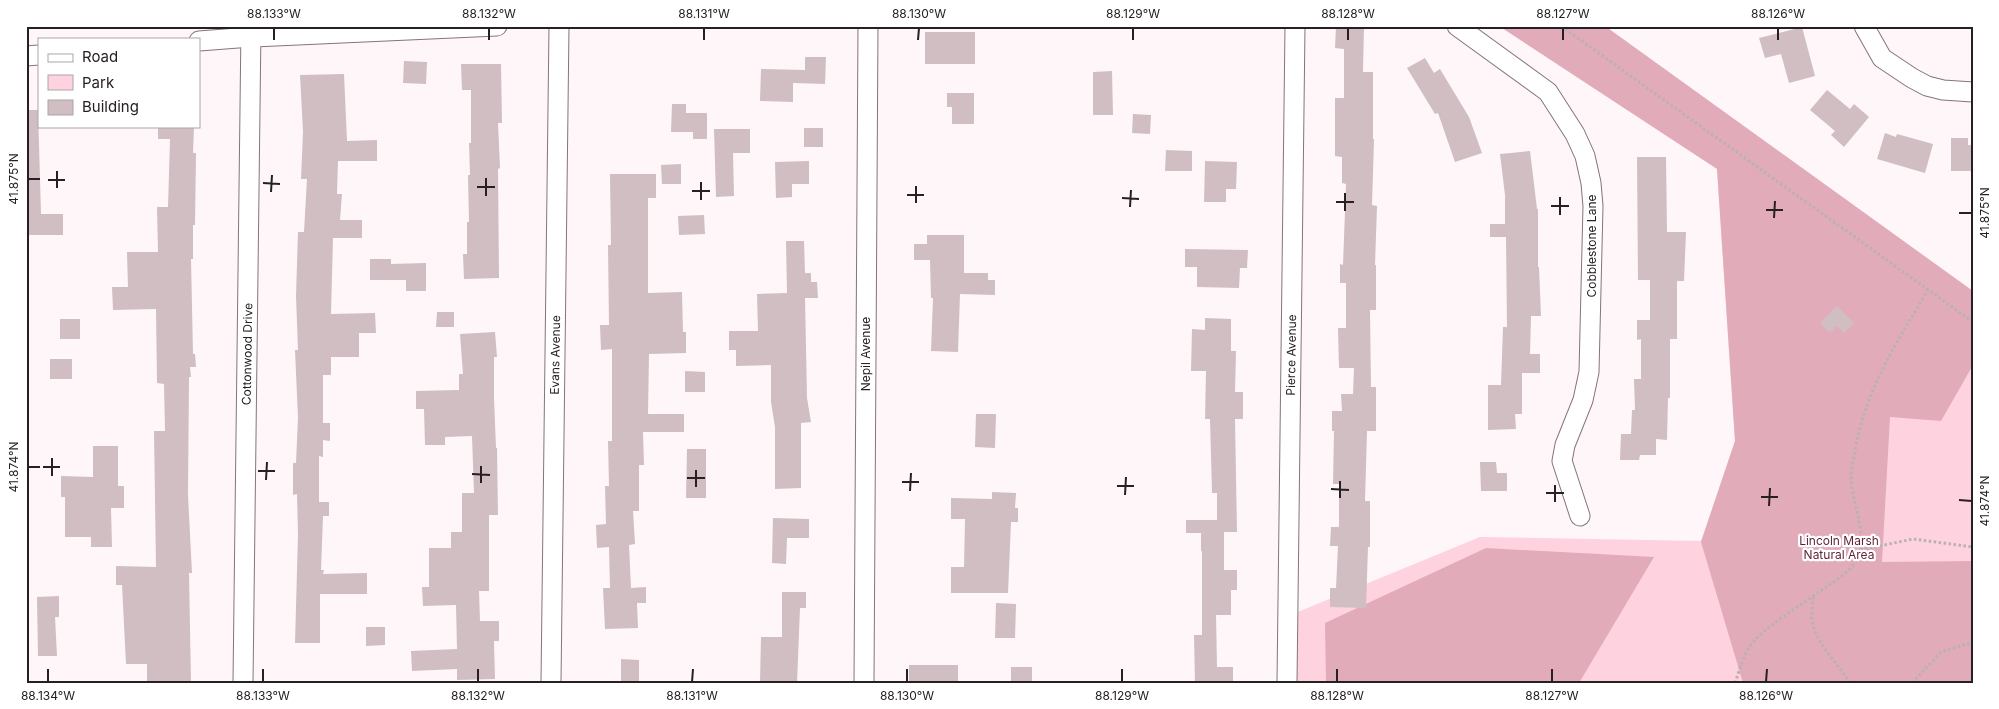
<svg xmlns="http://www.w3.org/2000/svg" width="1999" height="709" viewBox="0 0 1999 709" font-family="Inter,sans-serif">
  <rect width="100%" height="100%" fill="#fef6f8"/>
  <!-- green -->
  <polygon fill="#fed2de" points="1717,169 1973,322 1973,683 1287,683 1288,616 1480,537 1701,541 1735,441"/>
  <!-- forest -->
  <g fill="#e2abba">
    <polygon points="1499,26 1605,26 1973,291 1973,365 1941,421 1890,417 1882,562 1973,561 1973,683 1743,683 1701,542 1735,441 1717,169"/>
    <polygon points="1486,548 1654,557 1579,683 1326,683 1325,623"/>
  </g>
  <!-- building -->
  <g fill="#d0bec2">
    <polygon points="1336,26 1364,26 1363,72 1373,72 1373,139 1374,139 1372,205 1377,206 1375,265 1376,265 1376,310 1370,310 1371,387 1376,387 1376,431 1367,431 1365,501 1370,501 1370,547 1368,547 1366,608 1330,607 1330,588 1336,588 1338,546 1330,546 1331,527 1339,527 1339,484 1333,484 1334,431 1332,431 1332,411 1342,411 1341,394 1353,394 1354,368 1339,368 1338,328 1346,328 1346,283 1340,283 1340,264 1343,265 1346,184 1342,183 1342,157 1335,156 1335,98 1344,98 1344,49 1335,48"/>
    <polygon points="1802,27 1815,76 1789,83 1781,54 1765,58 1759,38"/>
    <rect x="925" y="32" width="50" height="32"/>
    <polygon points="805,57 826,57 825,84 793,83 793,102 760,101 761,69 805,70"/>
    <polygon points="1425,58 1434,73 1440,69 1469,117 1482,153 1455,162 1438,113 1435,114 1407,68"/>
    <polygon points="404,61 427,62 426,84 403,83"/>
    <polygon points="461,64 501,64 502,123 498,123 500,168 498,169 499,278 464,279 463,254 467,254 467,222 469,222 468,175 470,175 469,143 471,143 471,90 462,90"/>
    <polygon points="1112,71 1113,115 1093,115 1093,72"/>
    <polygon points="344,74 347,141 377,140 377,161 338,161 337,194 342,194 340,220 362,220 362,238 333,238 331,314 375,313 376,333 359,333 359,357 331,357 331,375 323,375 323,423 330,423 330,441 323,440 323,457 319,456 319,502 329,502 329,516 323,516 321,570 324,570 323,574 367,573 367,594 320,594 320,643 295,643 298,535 297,494 293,495 293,463 296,463 298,418 295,350 298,350 296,296 298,232 304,232 307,179 301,179 303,132 300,75"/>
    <polygon points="1827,90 1850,109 1854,104 1869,117 1844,147 1831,135 1835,131 1810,110"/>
    <polygon points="947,93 974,93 974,124 952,124 952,107 947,107"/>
    <polygon points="672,104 686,104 686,113 707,113 707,139 693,139 693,132 671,132"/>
    <polygon points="26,110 38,110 41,214 63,214 63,235 26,235"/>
    <polygon points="1133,114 1151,115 1150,134 1132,133"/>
    <polygon points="158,126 194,126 193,153 196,153 195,225 193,225 193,259 191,259 193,354 195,354 196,367 190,367 191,377 189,377 188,495 192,573 189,573 191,683 147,683 147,664 126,664 122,585 116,585 116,566 156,567 154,431 165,431 164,384 157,383 156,309 113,310 112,287 128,287 127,252 158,252 157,207 168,207 170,139 158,139"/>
    <rect x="804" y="128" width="19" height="19"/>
    <polygon points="714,129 750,129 750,153 733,153 734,196 716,197"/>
    <polygon points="1885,133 1896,137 1897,134 1933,144 1925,173 1877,159"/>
    <polygon points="1951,138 1968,138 1968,145 1973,145 1973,171 1951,171"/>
    <polygon points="1166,150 1192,151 1192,171 1165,171"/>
    <polygon points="1530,151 1537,209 1538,209 1538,267 1539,267 1541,316 1531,316 1530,354 1540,354 1540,373 1522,373 1522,414 1515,414 1516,429 1488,430 1488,385 1501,385 1503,327 1507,327 1506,237 1490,237 1490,224 1505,224 1505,195 1500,154"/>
    <polygon points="1637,157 1666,157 1667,232 1686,232 1684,281 1677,281 1677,339 1670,339 1670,398 1668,398 1667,440 1656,439 1656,455 1640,455 1639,460 1620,460 1621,434 1631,434 1632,410 1635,410 1634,379 1641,379 1641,339 1637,340 1637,320 1650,320 1650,280 1638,280"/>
    <polygon points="809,161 809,184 792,184 792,197 776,198 775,162"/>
    <polygon points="1205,161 1237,162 1236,189 1226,189 1226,202 1204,202"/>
    <polygon points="681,164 681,184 662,184 661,165"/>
    <polygon points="610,174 656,174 656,198 648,198 648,293 682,292 683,332 686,332 686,353 649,354 648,414 684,414 684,432 643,432 644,465 639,465 639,511 633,511 635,544 629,545 631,588 646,587 646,603 637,603 638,628 605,629 603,588 610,588 609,547 597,548 596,525 606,524 605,486 609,486 608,441 612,441 612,349 601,350 600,325 609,325 608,245 611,245"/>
    <polygon points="704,215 705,234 679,235 678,216"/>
    <polygon points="927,235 964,235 964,273 988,273 988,280 995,280 995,295 960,294 958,352 931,351 933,298 931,298 930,260 914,260 914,244 927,244"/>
    <polygon points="786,241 804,241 805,273 811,273 811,282 817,282 818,298 805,298 807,398 811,422 801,423 801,488 775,489 775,427 771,402 771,365 736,366 736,350 729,350 729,331 758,331 757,294 787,293"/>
    <polygon points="1185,249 1248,250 1247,268 1240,268 1239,288 1197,287 1197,267 1185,267"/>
    <polygon points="370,259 391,259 391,264 426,263 426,291 406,291 406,280 370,280"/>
    <polygon points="1837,306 1854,323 1844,333 1837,326 1829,333 1820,323"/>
    <polygon points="437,312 454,312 454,327 436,327"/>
    <polygon points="1205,318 1231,319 1231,351 1236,351 1235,392 1243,392 1243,419 1235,419 1237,532 1224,532 1224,570 1237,570 1237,590 1231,590 1231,615 1216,615 1217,667 1233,667 1233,683 1195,683 1194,635 1202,635 1202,551 1201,551 1201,533 1186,533 1186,520 1217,520 1217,493 1212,493 1210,419 1205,419 1206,371 1191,371 1192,329 1205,330"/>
    <rect x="60" y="319" width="20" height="20"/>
    <polygon points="495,332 497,357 494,357 494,398 496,448 497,448 498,515 489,515 489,591 479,591 480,621 499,621 499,641 494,641 495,679 457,680 457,669 412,671 411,651 457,649 456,605 423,606 422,587 429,587 429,548 451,548 451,532 462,532 462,493 474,493 472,436 445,437 445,445 425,445 424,409 416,409 416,391 459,390 459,374 463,374 460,334"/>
    <rect x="50" y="359" width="22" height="20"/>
    <polygon points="685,371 705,372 705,392 685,392"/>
    <polygon points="976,414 996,414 995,448 975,447"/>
    <polygon points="93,446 118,446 118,486 124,486 124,508 111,508 112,547 91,547 91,537 65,537 65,497 61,497 61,476 93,477"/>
    <polygon points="687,449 706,449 706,498 686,498"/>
    <polygon points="1480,462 1496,462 1497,473 1507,473 1507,491 1481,491"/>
    <polygon points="992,492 1016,493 1015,508 1018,508 1018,522 1011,522 1008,593 951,593 951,567 964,567 965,519 951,519 951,498 992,499"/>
    <polygon points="773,518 809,519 809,538 787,538 786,564 772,563"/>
    <polygon points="782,592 806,592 806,608 800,608 797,683 760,683 761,637 782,637"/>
    <polygon points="59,596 59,617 55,617 57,656 38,656 37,597"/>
    <polygon points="996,603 1016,604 1015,638 995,638"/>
    <polygon points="366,627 385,627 385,645 366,646"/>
    <polygon points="621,659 639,660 639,683 621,683"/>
    <rect x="909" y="665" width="49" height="18"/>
    <rect x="1011" y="667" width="21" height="16"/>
  </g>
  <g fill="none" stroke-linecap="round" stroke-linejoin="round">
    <defs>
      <g id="street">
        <polyline points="1457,26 1548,92 1575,134 1585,156 1591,183 1593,206 1589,372 1583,400 1565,445 1562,461 1580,516"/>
        <polyline points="1864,26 1882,58 1912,78 1927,86 1943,90 1973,92"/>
        <polyline points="199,41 251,37 497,26"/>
        <polyline points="26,56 39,55"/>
        <polyline points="243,683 251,26"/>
        <polyline points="551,683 559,26"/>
        <polyline points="864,683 868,26"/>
        <polyline points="1287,683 1295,26"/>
      </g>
    </defs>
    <!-- street casing -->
    <use href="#street" stroke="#857479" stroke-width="21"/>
    <!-- path -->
    <g stroke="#b9b1b3" stroke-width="3" stroke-dasharray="2.5 2.5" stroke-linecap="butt">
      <polyline points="1561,26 1973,322"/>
      <polyline points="1860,550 1913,539 1973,547"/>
      <path d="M1813 597C1813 604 1811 613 1812 620 1814 641 1839 665 1850 683"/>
      <path d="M1735 683C1740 669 1744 652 1754 641 1773 621 1803 604 1826 587 1837 580 1851 571 1857 559 1869 532 1850 501 1851 473 1852 466 1854 458 1855 451 1866 389 1896 343 1928 290"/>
      <polyline points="1912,683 1941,652 1973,642"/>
    </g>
    <!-- street -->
    <use href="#street" stroke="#fff" stroke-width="19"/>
  </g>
  <!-- ticks -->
  <path fill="none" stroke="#272022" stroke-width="2" d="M274 40V28M489 40V28M704 40V28M918 40 919 28M1133 40V28M1348 40V28M1563 40V28M1778 40V28M28 179H40M48 180H65M263 183 280 184M477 187H495M57 188V171M692 191H710M271 192 272 175M907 195H924M486 196V178M1122 198 1139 199M701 200V182M1336 202H1354M916 203V186M1551 206H1569M1130 207 1131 190M1766 210H1783M1345 211V193M1959 213H1972M1560 215V197M1774 218 1775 201M28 467H40M43 467H60M258 471H275M472 474 490 475M52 476V458M687 478H705M266 480 267 462M902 482H919M481 483V466M1117 486H1134M696 487V470M1331 489 1349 490M910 491 911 473M1546 493H1564M1125 495 1126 477M1761 497H1778M1340 498V481M1959 500 1972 501M1555 502V485M1769 506 1770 488M48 682V669M263 682V669M478 682V669M692 682 693 669M907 682V669M1122 682V669M1337 682V669M1552 682V669M1766 682 1767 669"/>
  <g text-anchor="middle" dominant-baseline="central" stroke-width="4.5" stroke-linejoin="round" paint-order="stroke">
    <!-- street labels -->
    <g font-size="12" fill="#272022" stroke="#fff">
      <text transform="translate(1591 246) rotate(-90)">Cobblestone Lane</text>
      <text transform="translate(247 354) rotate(-89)">Cottonwood Drive</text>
      <text transform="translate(865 354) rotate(-90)">Nepil Avenue</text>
      <text transform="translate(555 355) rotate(-89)">Evans Avenue</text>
      <text transform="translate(1291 355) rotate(-89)">Pierce Avenue</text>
    </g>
    <!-- park labels -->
    <g font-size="12" fill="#601f38" stroke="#fff">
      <text x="1839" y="540">Lincoln Marsh<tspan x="1839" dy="14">Natural Area</tspan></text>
    </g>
  </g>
  <!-- border -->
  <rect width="1999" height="709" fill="none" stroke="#ffffff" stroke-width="55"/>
  <!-- legend -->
  <rect x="38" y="38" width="162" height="90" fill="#ffffff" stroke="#a9a6a7"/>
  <rect x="48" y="54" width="25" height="8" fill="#ffffff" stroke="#a9a6a7"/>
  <text x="82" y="62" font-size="15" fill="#272022">Road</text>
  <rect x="48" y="75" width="25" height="15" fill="#fed2de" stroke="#a9a6a7"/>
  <text x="82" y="88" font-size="15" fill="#272022">Park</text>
  <rect x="48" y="100" width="25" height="15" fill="#d0bec2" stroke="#a9a6a7"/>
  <text x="82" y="112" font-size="15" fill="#272022">Building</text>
  <rect x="28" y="28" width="1944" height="654" fill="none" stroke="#272022" stroke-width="2"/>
  <g font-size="12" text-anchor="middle" fill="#272022">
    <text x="274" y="18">88.133°W</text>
    <text x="489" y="18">88.132°W</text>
    <text x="704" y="18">88.131°W</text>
    <text x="919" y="18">88.130°W</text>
    <text x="1133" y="18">88.129°W</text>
    <text x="1348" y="18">88.128°W</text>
    <text x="1563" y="18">88.127°W</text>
    <text x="1778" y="18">88.126°W</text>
    <text transform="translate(14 179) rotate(-90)" y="4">41.875°N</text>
    <text transform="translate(1985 213) rotate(-90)" y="4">41.875°N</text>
    <text transform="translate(14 467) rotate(-90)" y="4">41.874°N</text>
    <text transform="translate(1985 501) rotate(-90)" y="4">41.874°N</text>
    <text x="48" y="700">88.134°W</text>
    <text x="263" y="700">88.133°W</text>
    <text x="478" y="700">88.132°W</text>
    <text x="692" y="700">88.131°W</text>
    <text x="907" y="700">88.130°W</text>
    <text x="1122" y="700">88.129°W</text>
    <text x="1337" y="700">88.128°W</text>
    <text x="1552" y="700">88.127°W</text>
    <text x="1766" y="700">88.126°W</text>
  </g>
</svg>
